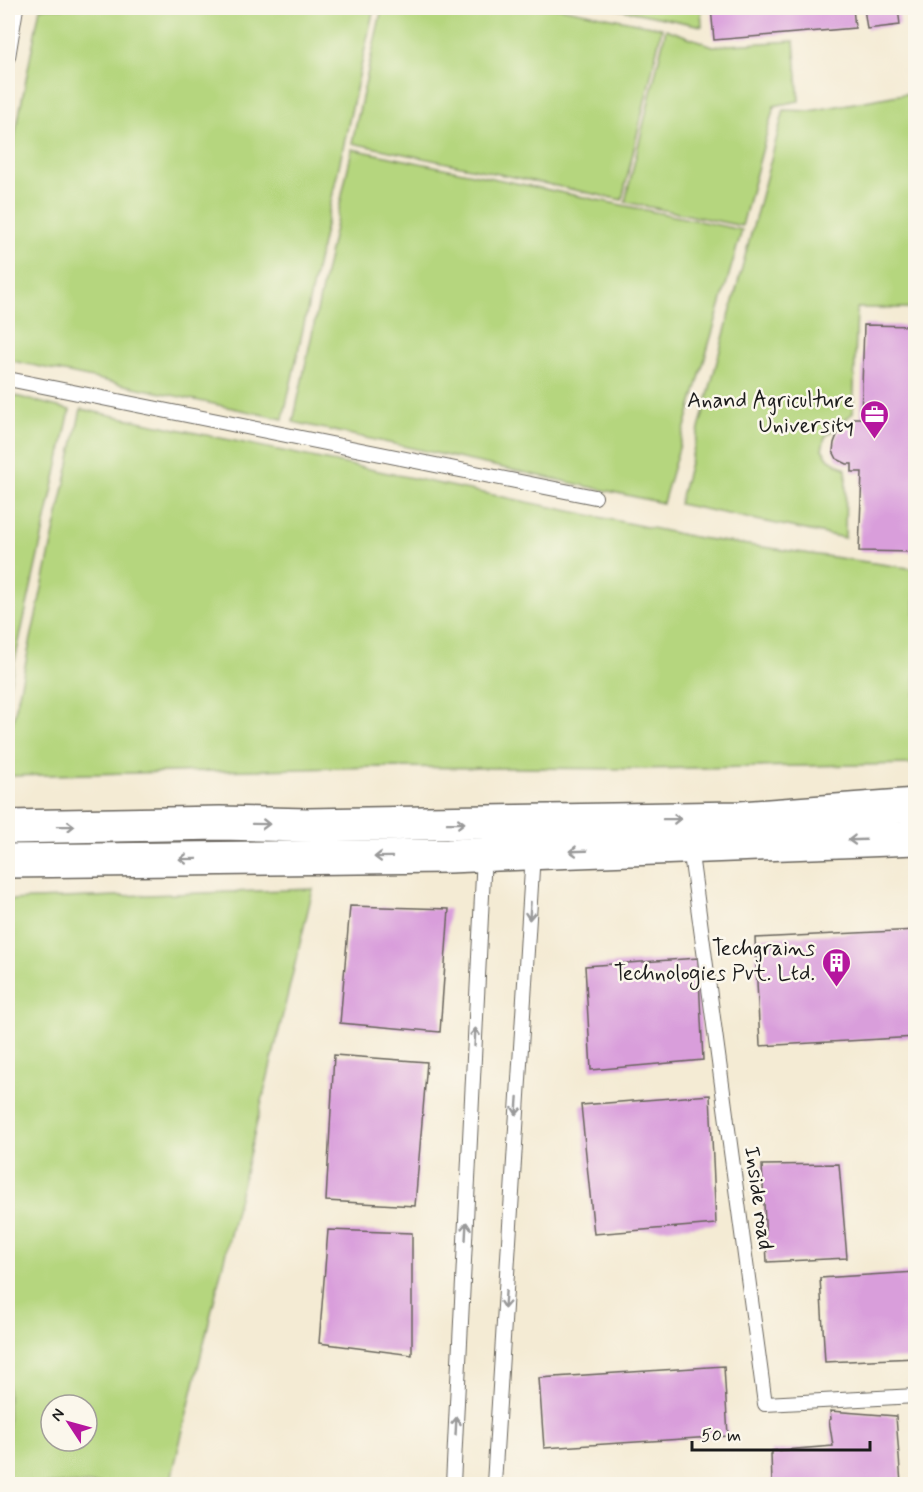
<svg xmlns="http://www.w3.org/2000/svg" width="923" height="1492" viewBox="0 0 923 1492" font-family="Mynerve,sans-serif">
  <rect width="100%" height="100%" fill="#fbf7ec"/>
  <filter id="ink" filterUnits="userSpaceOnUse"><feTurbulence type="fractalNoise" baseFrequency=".0167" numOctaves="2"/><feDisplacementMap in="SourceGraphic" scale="12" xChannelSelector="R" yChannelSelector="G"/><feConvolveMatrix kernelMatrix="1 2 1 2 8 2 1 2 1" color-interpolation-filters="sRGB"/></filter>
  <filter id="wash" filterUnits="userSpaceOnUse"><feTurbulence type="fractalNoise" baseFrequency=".008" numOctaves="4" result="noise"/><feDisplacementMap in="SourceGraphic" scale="24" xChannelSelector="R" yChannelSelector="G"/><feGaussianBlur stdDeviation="1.35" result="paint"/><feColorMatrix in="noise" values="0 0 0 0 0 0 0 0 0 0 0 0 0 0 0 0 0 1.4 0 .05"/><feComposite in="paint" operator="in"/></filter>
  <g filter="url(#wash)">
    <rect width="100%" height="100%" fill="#f4ebd4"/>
    <!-- green -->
    <g fill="#b5d67e" stroke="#68794d" stroke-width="1.5" fill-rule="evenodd">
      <polygon points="40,8 374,8 283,419 8,360 8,171"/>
      <polygon points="382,8 561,8 662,28 622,200 352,143"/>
      <polygon points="613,8 701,8 702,26"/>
      <polygon points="666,29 713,46 794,41 799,101 774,106 742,226 625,202"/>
      <polygon points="915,92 915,308 857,308 853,413 825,437 822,449 829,459 846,469 845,538 679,504 784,110 810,111"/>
      <polygon points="352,149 742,230 663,503 293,422"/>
      <polygon points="8,394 70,410 8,692"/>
      <polygon points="81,409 699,538 915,569 915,764 637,769 379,767 8,776 8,744"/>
      <path d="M313 889 170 1484H8V900ZM51 1405H87V1441H51Z"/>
    </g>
    <g id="blocks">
      <!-- building -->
      <g fill="#d99edb">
        <polygon points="711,8 853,8 855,28 714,40"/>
        <polygon points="864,8 898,8 900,25 867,29"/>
        <polygon points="864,325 916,326 916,552 859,551 862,472 852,472 852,464 847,464 837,459 833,451 834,443 837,435 841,430 852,426 853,418 861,418"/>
        <polygon points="350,906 449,909 440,1032 340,1023"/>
        <polygon points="916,930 916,1037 760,1046 755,938"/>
        <polygon points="698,958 703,1060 591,1070 585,966"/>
        <polygon points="334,1055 427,1062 415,1206 326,1201"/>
        <polygon points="710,1095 716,1224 594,1234 581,1105"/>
        <polygon points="839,1164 847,1258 767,1262 762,1165"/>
        <polygon points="328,1230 412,1233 412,1355 319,1343"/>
        <polygon points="916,1272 916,1358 825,1362 820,1278"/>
        <polygon points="724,1366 728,1436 544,1448 539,1378"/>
        <polygon points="830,1411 896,1416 901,1484 772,1484 771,1454 772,1454 772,1451 833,1446 829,1420 831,1419"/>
      </g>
    </g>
  </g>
  <g filter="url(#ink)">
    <use href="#blocks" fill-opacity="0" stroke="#68645c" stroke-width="1.5"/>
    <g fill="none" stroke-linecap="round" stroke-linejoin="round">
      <defs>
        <g id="service">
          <polyline points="8,57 16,8"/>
          <polyline points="8,379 595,497"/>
          <polyline points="690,847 765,1404 916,1396"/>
          <polyline points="453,1484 484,855"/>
          <polyline points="494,1484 533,853"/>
        </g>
        <g id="primary">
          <polyline points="8,827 220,823 307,825 741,818 916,805"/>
          <polyline points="8,861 448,856 916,838"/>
        </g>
      </defs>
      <!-- service casing -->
      <use href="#service" stroke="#68645c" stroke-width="16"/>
      <!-- primary casing -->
      <use href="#primary" stroke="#68645c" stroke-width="36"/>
      <!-- service -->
      <use href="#service" stroke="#fff" stroke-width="14"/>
      <!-- primary -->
      <use href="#primary" stroke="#fff" stroke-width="33"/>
    </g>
    <!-- one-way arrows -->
    <defs><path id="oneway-shaft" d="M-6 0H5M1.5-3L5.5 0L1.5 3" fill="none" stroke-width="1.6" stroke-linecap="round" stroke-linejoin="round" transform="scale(1.5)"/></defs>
    <g stroke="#999">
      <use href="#oneway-shaft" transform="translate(672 819) rotate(-1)"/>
      <use href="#oneway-shaft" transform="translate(456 823) rotate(-1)"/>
      <use href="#oneway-shaft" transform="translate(261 824) rotate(1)"/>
      <use href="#oneway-shaft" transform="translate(66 826) rotate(-1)"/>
      <use href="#oneway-shaft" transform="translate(857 840) rotate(178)"/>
      <use href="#oneway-shaft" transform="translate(578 851) rotate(178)"/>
      <use href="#oneway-shaft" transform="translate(383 857) rotate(179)"/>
      <use href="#oneway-shaft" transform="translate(188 859) rotate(179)"/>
      <use href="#oneway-shaft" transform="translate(530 911) rotate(94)"/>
      <use href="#oneway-shaft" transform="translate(475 1037) rotate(-87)"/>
      <use href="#oneway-shaft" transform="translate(517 1106) rotate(94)"/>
      <use href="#oneway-shaft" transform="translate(466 1231) rotate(-87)"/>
      <use href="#oneway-shaft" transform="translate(505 1300) rotate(94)"/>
      <use href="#oneway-shaft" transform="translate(456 1426) rotate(-87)"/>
    </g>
  </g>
  <!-- icons -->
  <defs>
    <symbol id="office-pin" viewBox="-11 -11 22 30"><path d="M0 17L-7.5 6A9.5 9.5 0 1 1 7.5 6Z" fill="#b5179e" stroke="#fbf7ec"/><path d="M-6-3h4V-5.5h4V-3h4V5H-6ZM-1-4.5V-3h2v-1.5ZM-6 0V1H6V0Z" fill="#fff"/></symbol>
    <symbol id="building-pin" viewBox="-11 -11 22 30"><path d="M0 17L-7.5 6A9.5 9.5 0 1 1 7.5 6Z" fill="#b5179e" stroke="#fbf7ec"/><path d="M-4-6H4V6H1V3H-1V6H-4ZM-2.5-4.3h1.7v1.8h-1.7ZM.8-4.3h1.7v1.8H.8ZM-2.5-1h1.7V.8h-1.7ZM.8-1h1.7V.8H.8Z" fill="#fff"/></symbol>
  </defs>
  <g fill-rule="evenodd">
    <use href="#office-pin" x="858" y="398" width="33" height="45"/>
    <use href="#building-pin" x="820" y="946" width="33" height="45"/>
  </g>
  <g text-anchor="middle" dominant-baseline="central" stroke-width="5" stroke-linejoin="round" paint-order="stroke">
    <!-- poi labels -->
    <g font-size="22" fill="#1c1c1c" stroke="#fbf7ec" text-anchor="end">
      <text x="854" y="401">Anand Agriculture<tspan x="854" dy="25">University</tspan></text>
      <text x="815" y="949">Techgrains<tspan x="815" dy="25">Technologies Pvt. Ltd.</tspan></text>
    </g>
    <!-- street labels -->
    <g font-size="22" fill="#1c1c1c" stroke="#fbf7ec">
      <text transform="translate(758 1198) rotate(82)">Inside road</text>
    </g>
  </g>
  <!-- margin -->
  <rect width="923" height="1492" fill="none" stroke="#fbf7ec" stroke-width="30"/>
  <!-- north arrow -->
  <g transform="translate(69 1423) rotate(306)"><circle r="28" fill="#fbf7ec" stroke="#a29f99" stroke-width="1.5"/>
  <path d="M0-4.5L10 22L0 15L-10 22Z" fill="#b5179e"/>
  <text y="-9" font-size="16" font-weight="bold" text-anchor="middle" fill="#1c1c1c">N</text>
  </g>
  <!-- scale -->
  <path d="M692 1441v9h178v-9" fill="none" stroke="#1c1c1c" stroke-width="3"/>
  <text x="701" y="1441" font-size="18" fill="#1c1c1c" stroke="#fbf7ec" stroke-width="4.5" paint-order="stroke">50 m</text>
</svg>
